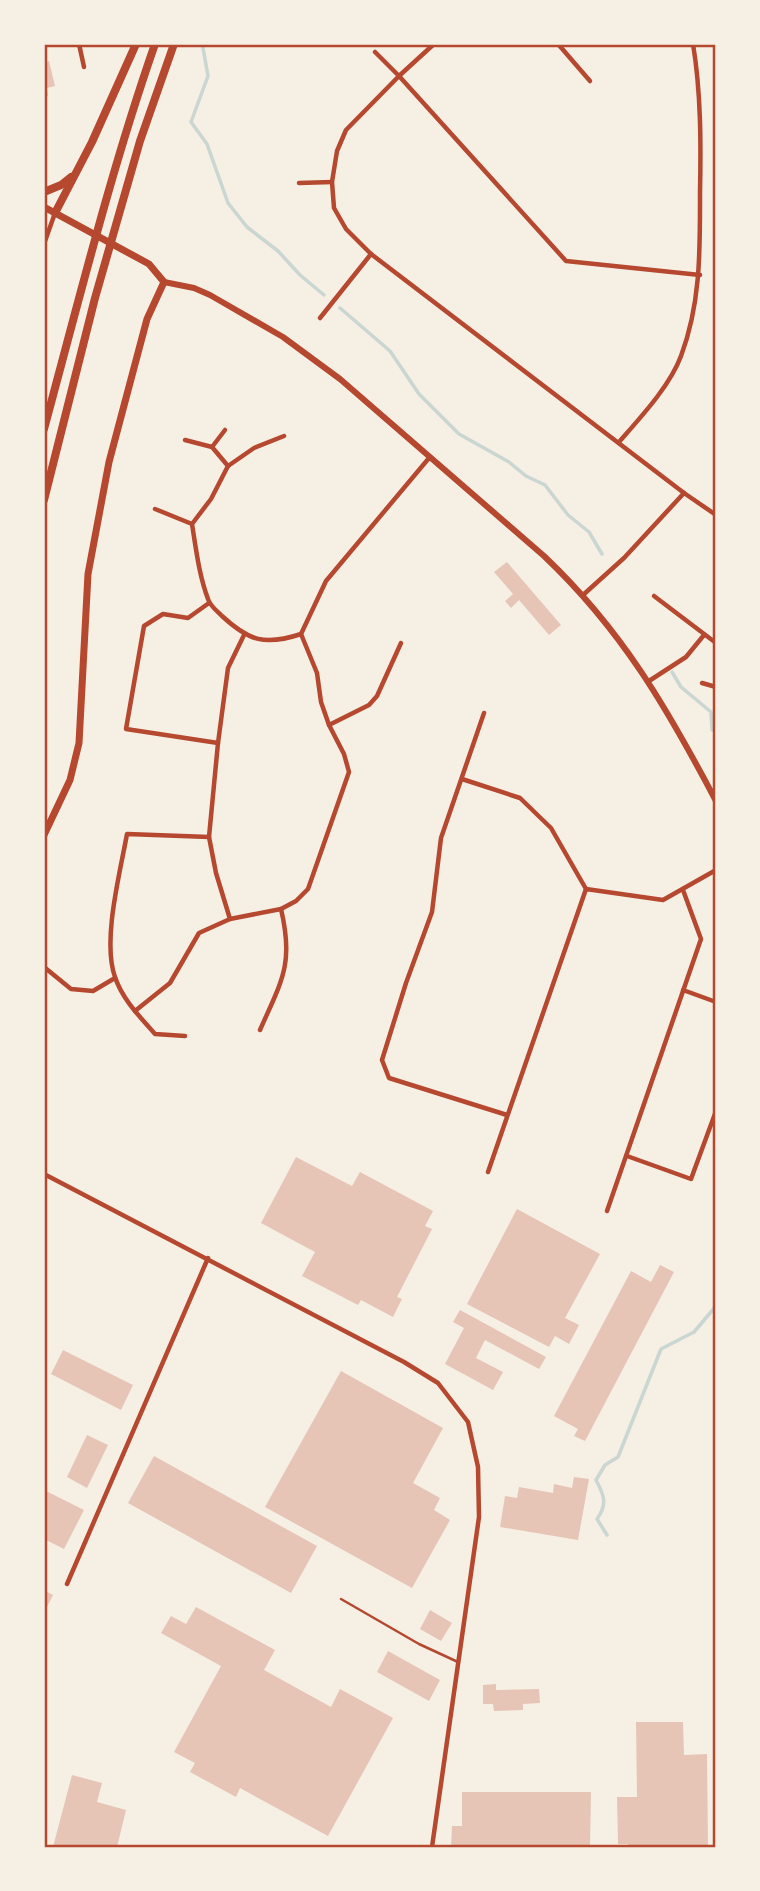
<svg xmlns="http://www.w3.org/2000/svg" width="760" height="1891" viewBox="0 0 760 1891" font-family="Spectral,serif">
  <rect width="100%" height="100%" fill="#f6efe4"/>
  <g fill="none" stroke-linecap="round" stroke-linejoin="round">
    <!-- stream -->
    <g stroke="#c9d6d2" stroke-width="3.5">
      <polyline points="203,48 208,76 191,122 207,144 228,203 247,227 278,251 300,275 324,295"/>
      <polyline points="340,308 390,351 419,394 459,434 509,462 526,476 545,485 568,515 589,532 602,554"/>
      <polyline points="672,672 681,687 711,712 712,730"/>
      <path d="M607 1535 597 1519C608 1504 604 1495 596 1480L605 1465 618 1457 661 1349 694 1332 716 1306"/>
    </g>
  </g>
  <!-- building -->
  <g fill="#e6c5b7">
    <polygon points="49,61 55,86 47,88 48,96 44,97 44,63"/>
    <polygon points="507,562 561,625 549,635 519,600 511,608 505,601 513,594 494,572"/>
    <polygon points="296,1157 352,1186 360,1172 433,1211 425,1226 432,1229 397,1297 402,1299 393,1317 361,1300 358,1305 302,1276 315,1252 261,1223"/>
    <polygon points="517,1209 600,1254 565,1318 579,1325 569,1344 555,1336 549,1347 467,1304"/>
    <polygon points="660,1265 674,1272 585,1441 574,1436 578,1429 554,1416 631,1271 651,1282"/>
    <polygon points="460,1310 546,1357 539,1369 485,1340 476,1358 503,1372 493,1390 445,1364 464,1328 453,1322"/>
    <polygon points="63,1350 133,1385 121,1410 51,1374"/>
    <polygon points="341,1371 443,1428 413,1483 440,1498 434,1510 450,1520 412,1588 265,1507"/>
    <polygon points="87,1435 108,1445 87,1488 67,1477"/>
    <polygon points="154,1456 317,1546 291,1593 128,1503"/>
    <polygon points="574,1477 589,1479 578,1540 500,1527 505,1496 517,1498 519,1487 553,1493 554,1484 572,1488"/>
    <polygon points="44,1490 84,1510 64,1549 44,1539"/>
    <polygon points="44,1590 53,1595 44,1613"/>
    <polygon points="196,1607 275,1650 264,1670 331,1707 340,1689 393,1718 328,1836 240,1788 236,1797 190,1772 195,1763 174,1752 221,1666 161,1633 171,1616 186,1624"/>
    <polygon points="430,1610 452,1623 441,1641 420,1629"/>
    <polygon points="388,1651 440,1680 429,1701 377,1672"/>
    <polygon points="496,1684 496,1690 539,1689 540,1703 523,1704 523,1710 494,1711 493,1704 483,1704 483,1685"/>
    <polygon points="636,1722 683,1722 684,1755 707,1754 708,1847 628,1847 628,1844 618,1844 617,1797 637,1797"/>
    <polygon points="72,1775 102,1783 97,1802 126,1810 117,1847 53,1847"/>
    <polygon points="462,1792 591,1792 590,1847 451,1847 452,1826 462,1826"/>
  </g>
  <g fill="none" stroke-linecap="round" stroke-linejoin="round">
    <!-- service -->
    <polyline stroke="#b5482f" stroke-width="2.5" points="341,1599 419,1644 458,1662"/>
    <!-- minor -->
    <g stroke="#b5482f" stroke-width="4.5">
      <polyline points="79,44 84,67"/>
      <polyline points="434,44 399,76 346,130 337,151 332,182 334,208 346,229 371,254 684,493 716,515"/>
      <polyline points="558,44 590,81"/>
      <polyline points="375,52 399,76 566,261 700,275"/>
      <polyline points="299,183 332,182"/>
      <polyline points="44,244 55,213"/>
      <polyline points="320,318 371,254"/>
      <path d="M284 436 254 448 228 466 211 499 192 524C196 549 199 575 208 599 210 606 217 611 222 616 249 641 265 646 301 634"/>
      <polyline points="185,440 212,447 228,466"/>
      <path d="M619 442C640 418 670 386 681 356 701 303 700 249 700 193 701 144 701 92 693 44"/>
      <polyline points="212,447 225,430"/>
      <polyline points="155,509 192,524"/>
      <polyline points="583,595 624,558 684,493"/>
      <polyline points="654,596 716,643"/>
      <polyline points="209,603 188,618 163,614 144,626 126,729 218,743"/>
      <polyline points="649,681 686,657 704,635"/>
      <polyline points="702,683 716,687"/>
      <polyline points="484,713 441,838 432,912 406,983 382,1060 389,1078 507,1115"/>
      <polyline points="329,725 369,705 377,696 401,643"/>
      <polyline points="462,779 520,798 551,828 586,889"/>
      <polyline points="209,837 216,873 230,919"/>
      <polyline points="44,967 71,989 93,991 115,978"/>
      <polyline points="683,990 716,1002"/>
      <polyline points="135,1011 170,983 199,933 230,919 281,909 296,901 308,889 349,772 344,754 329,725 321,702 317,673 301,634 326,581 429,458"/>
      <path d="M260 1030C282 980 294 964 281 909"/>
      <path d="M185 1036 155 1034C141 1018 122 999 115 977 102 941 120 873 127 834L209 837 218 743 228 668 244 635"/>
      <polyline points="627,1156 691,1179 716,1111"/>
      <polyline points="488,1172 586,889 663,900 716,870"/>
      <polyline points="44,1174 404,1362 438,1383 468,1422 478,1467 479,1517 432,1847"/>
      <polyline points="607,1211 701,939 683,890"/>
      <polyline points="67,1584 208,1258"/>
    </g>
    <!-- tertiary -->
    <path stroke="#b5482f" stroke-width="6" d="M164 282 194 288 210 295 283 337 340 379 544 556C622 630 667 708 716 801"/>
    <!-- secondary -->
    <polyline stroke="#b5482f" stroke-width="7" points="44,207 149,264 164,282 147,319 109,462 88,574 79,743 70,780 44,835"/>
    <!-- trunk -->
    <g stroke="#b5482f" stroke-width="8">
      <polyline points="44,192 61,185 71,177"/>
      <polyline points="55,213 92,142 136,44"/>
      <path d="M44 429C79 300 111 170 155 44"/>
      <polyline points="44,500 95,298 140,141 174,44"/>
    </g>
  </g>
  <!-- border -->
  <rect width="760" height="1891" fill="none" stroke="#f6efe4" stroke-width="91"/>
  <rect x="46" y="46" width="668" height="1800" fill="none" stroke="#b5482f" stroke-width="2.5"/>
</svg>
